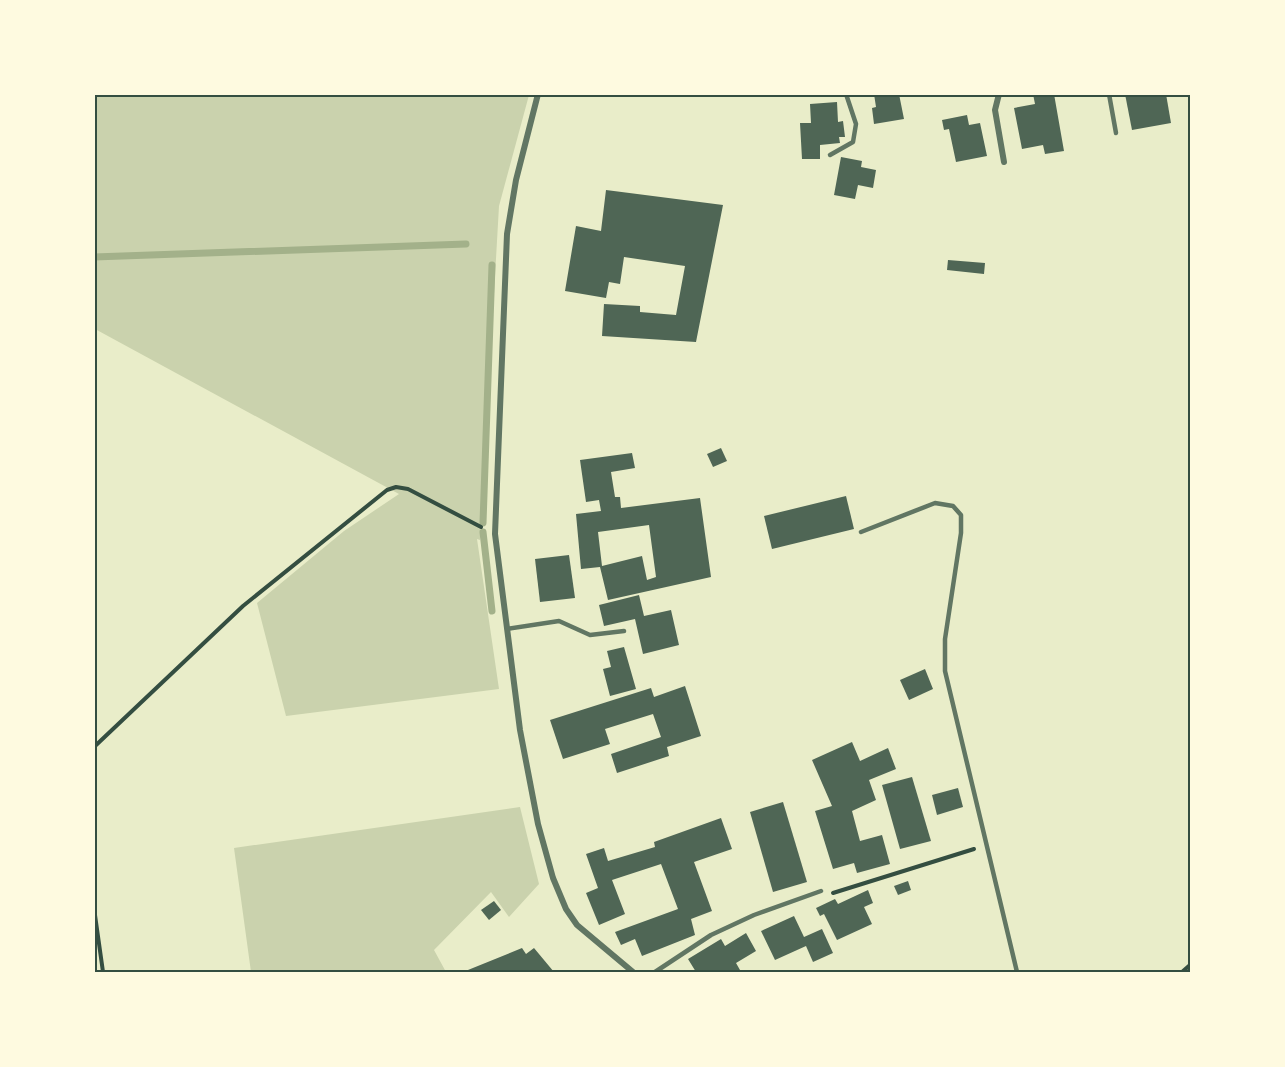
<svg xmlns="http://www.w3.org/2000/svg" width="1285" height="1067" viewBox="0 0 1285 1067" font-family="'Noto Sans',sans-serif">
  <rect width="100%" height="100%" fill="#e9edc9"/>
  <!-- green -->
  <g fill="#cad2ad">
    <polygon points="94,95 529,95 499,206 480,540 477,539 499,689 286,716 257,603 344,531 399,494 95,329"/>
    <polygon points="520,807 539,884 509,917 491,892 434,950 446,972 251,972 234,848"/>
  </g>
  <g fill="none" stroke-linecap="round" stroke-linejoin="round">
    <!-- stream -->
    <g stroke="#a3b18a" stroke-width="7">
      <polyline points="94,257 466,244"/>
      <polyline points="483,523 492,265"/>
      <polyline points="483,532 492,611"/>
    </g>
  </g>
  <!-- building -->
  <g fill="#4f6655" fill-rule="evenodd">
    <polygon points="874,94 899,94 904,119 874,124 872,108 876,107"/>
    <polygon points="1033,94 1054,94 1064,151 1045,154 1043,145 1022,149 1014,108 1035,104"/>
    <polygon points="1125,94 1166,94 1171,123 1132,130"/>
    <polygon points="837,102 838,122 843,121 845,137 839,137 840,143 820,145 820,159 802,159 800,123 811,123 810,104"/>
    <polygon points="967,115 969,125 980,123 987,156 956,162 949,129 944,130 942,120"/>
    <polygon points="841,157 862,161 861,167 876,170 873,188 858,185 855,199 834,195"/>
    <polygon points="606,190 723,205 696,342 602,336 604,304 640,306 640,312 676,315 685,266 624,257 620,284 609,282 606,298 565,291 576,226 601,231"/>
    <polygon points="948,260 985,263 984,274 947,270"/>
    <polygon points="721,448 727,461 713,467 707,454"/>
    <path d="M632 453 635 468 611 472 615 497H620L621 508 700 498 711 577 608 600 600 567 581 569 576 514 601 511 599 500 586 502 580 460ZM649 525 656 577 647 580 642 556 602 566 598 532Z"/>
    <polygon points="846,496 854,529 772,549 764,516"/>
    <polygon points="569,555 575,598 540,602 535,559"/>
    <polygon points="639,595 644,616 671,610 679,645 643,654 635,619 604,626 599,605"/>
    <polygon points="624,647 636,689 610,696 603,669 611,667 607,651"/>
    <polygon points="925,669 933,689 909,700 900,680"/>
    <polygon points="685,686 701,736 667,747 669,756 617,773 611,754 661,737 653,714 605,729 610,744 563,759 550,720 651,688 654,697"/>
    <polygon points="852,742 860,761 888,748 896,769 869,780 876,800 852,811 860,841 882,835 890,864 857,873 854,863 833,869 815,811 832,806 812,760"/>
    <polygon points="912,777 931,841 900,849 882,785"/>
    <polygon points="958,788 963,807 937,815 932,795"/>
    <polygon points="783,802 807,882 773,892 750,812"/>
    <polygon points="721,818 732,849 694,862 712,911 691,919 695,935 642,956 635,939 621,945 615,932 678,909 661,864 612,880 625,914 599,925 586,893 598,888 586,854 604,848 608,861 655,847 654,842"/>
    <polygon points="908,881 911,890 898,895 894,886"/>
    <polygon points="868,890 873,903 864,907 872,924 837,940 824,914 820,916 816,908 835,899 838,904"/>
    <polygon points="494,901 501,910 489,920 481,910"/>
    <polygon points="794,916 804,937 822,929 833,953 813,962 806,946 775,960 761,931"/>
    <polygon points="746,933 756,951 736,963 740,970 736,972 696,972 688,959 721,939 725,946"/>
    <polygon points="522,948 526,954 534,948 554,972 463,972"/>
  </g>
  <g fill="none" stroke-linecap="round" stroke-linejoin="round">
    <!-- path -->
    <g stroke="#344e41" stroke-width="4">
      <polyline points="94,747 243,606 387,490 396,487 408,489 481,527"/>
      <polyline points="833,893 974,849"/>
      <polyline points="94,908 103,972"/>
      <polyline points="1182,972 1190,965"/>
    </g>
    <!-- service -->
    <g stroke="#617663" stroke-width="4.5">
      <polyline points="1109,94 1116,133"/>
      <polyline points="830,155 853,142 856,124 846,94"/>
      <polyline points="861,532 935,503 953,506 961,515 961,533 945,639 945,671 1017,972"/>
      <polyline points="507,629 559,621 590,635 624,631"/>
      <polyline points="655,972 711,935 754,915 821,891"/>
    </g>
    <!-- minor -->
    <g stroke="#617663" stroke-width="6">
      <polyline points="538,94 516,180 507,234 495,534 520,730 538,824 553,878 566,909 577,925 633,972"/>
      <polyline points="999,94 995,110 1004,162"/>
    </g>
  </g>
  <!-- border -->
  <rect width="1285" height="1067" fill="none" stroke="#fefae0" stroke-width="192"/>
  <rect x="96" y="96" width="1093" height="875" fill="none" stroke="#344e41" stroke-width="2"/>
</svg>
